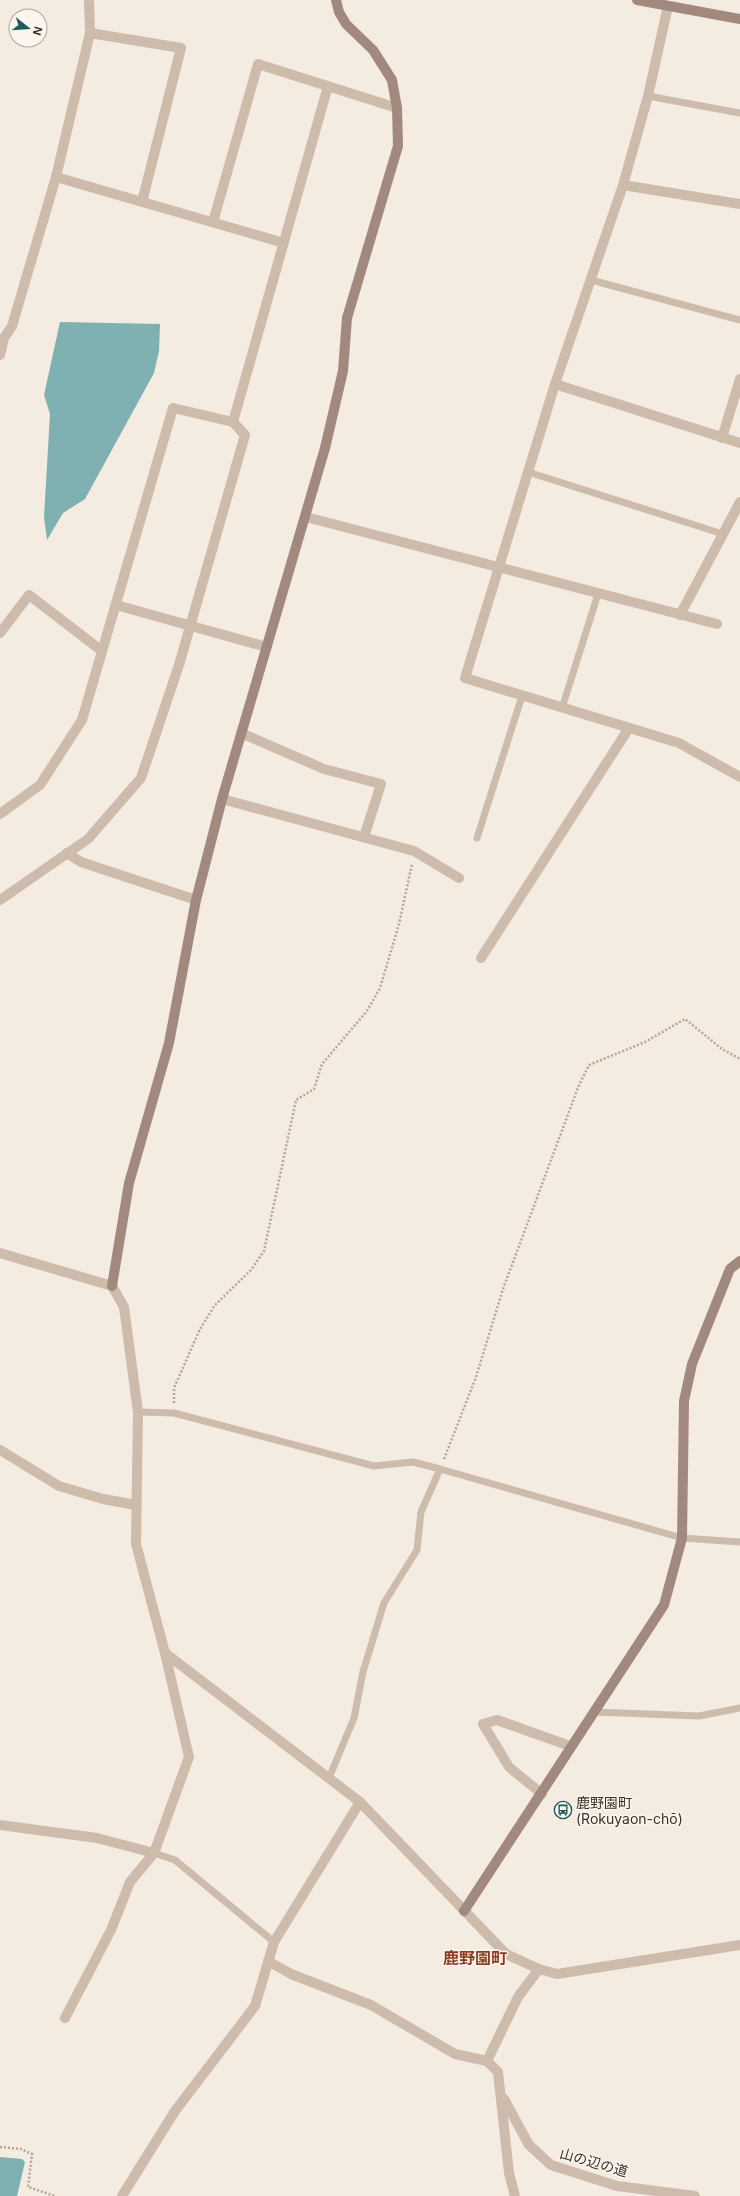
<svg xmlns="http://www.w3.org/2000/svg" width="740" height="2196" viewBox="0 0 740 2196" font-family="Inter,'Noto Sans JP',sans-serif">
  <rect width="100%" height="100%" fill="#f4ebe1"/>
  <!-- water -->
  <g fill="#7fb0b2">
    <polygon points="60,322 160,324 159,351 154,373 85,499 63,513 47,540 44,517 50,414 44,395"/>
    <polygon points="0,2157 22,2159 25,2162 17,2196 0,2196"/>
  </g>
  <g fill="none" stroke-linecap="round" stroke-linejoin="round">
    <!-- path -->
    <g stroke="#b9a596" stroke-width="2.5" stroke-dasharray="2 2" stroke-linecap="butt">
      <polyline points="174,1403 174,1388 200,1329 215,1305 251,1270 264,1251 296,1100 314,1089 322,1064 367,1011 380,988 399,924 412,864"/>
      <polyline points="444,1459 476,1377 503,1289 579,1085 589,1065 645,1042 685,1019 722,1049 740,1059"/>
      <polyline points="0,2147 21,2149 32,2154 28,2187 55,2196"/>
    </g>
    <!-- lane -->
    <g stroke="#cdbbac" stroke-width="7">
      <polyline points="648,96 740,113"/>
      <polyline points="591,280 740,320"/>
      <polyline points="528,472 723,534"/>
      <polyline points="562,708 598,594"/>
      <polyline points="477,838 522,696"/>
      <polyline points="138,1412 174,1413 374,1466 413,1462 440,1469"/>
      <polyline points="594,1712 699,1716 740,1708"/>
      <polyline points="329,1778 354,1718 363,1672 384,1603 417,1550 421,1512 440,1469 682,1538 740,1542"/>
      <polyline points="154,1853 175,1860 274,1942"/>
    </g>
    <!-- street -->
    <g stroke="#cdbbac" stroke-width="10">
      <polyline points="668,6 648,96 623,185 555,384 465,678 679,743 740,777"/>
      <polyline points="90,33 181,48 142,202"/>
      <polyline points="56,177 284,243"/>
      <polyline points="623,185 740,204"/>
      <polyline points="213,222 258,64 397,108"/>
      <polyline points="0,355 4,338 12,326 56,177 90,33 89,0"/>
      <polyline points="555,384 740,443"/>
      <polyline points="722,438 740,379"/>
      <polyline points="306,517 717,624"/>
      <polyline points="116,605 267,647"/>
      <polyline points="680,615 740,502"/>
      <polyline points="0,633 29,595 102,651"/>
      <polyline points="241,733 324,769 381,784 364,837"/>
      <polyline points="222,799 414,851 459,878"/>
      <polyline points="0,814 40,785 82,720 173,408 233,422 328,86"/>
      <polyline points="67,853 81,862 196,900"/>
      <polyline points="0,900 88,839 141,778 179,665 245,435 233,422"/>
      <polyline points="481,958 629,728"/>
      <polyline points="0,1253 112,1286 124,1307 138,1412 136,1544 165,1653 189,1757 154,1853 130,1882 111,1930 65,2018"/>
      <polyline points="0,1450 59,1486 103,1499 136,1505"/>
      <polyline points="165,1653 360,1802 506,1954 539,1969 557,1974 740,1945"/>
      <polyline points="542,1794 509,1767 483,1724 497,1720 570,1746"/>
      <polyline points="0,1825 97,1838 154,1853"/>
      <polyline points="268,1961 291,1974 371,2005 455,2054 487,2061 498,2072 509,2173 515,2196"/>
      <polyline points="487,2061 518,1997 539,1969"/>
      <polyline points="504,2099 529,2145 551,2165 617,2186 695,2196"/>
      <polyline points="122,2196 175,2111 255,2006 274,1942 360,1802"/>
    </g>
    <!-- secondary -->
    <g stroke="#a18a7d" stroke-width="10">
      <polyline points="637,0 740,19"/>
      <polyline points="112,1286 129,1183 169,1043 196,900 222,799 325,448 343,371 347,318 398,146 397,108 392,80 373,50 346,24 339,12 336,0"/>
      <polyline points="464,1911 664,1605 682,1538 684,1401 692,1364 730,1269 740,1261"/>
    </g>
  </g>
  <!-- icons -->
  <defs>
    <symbol id="bus-ring" viewBox="-11 -11 22 22"><circle r="9.5" fill="#fbf5ee" stroke="#1f5a5e" stroke-width="1.5"/><path d="M-5-6H5V4H4V6H2V4H-2V6H-4V4H-5ZM-3.5-4V0h7V-4ZM-3.5 1.2v1.5H-2V1.2ZM2 1.2v1.5H3.5V1.2Z" fill="#1f5a5e"/></symbol>
  </defs>
  <g fill-rule="evenodd">
    <use href="#bus-ring" x="553" y="1800" width="20" height="20"/>
  </g>
  <g text-anchor="middle" dominant-baseline="central" stroke-width="3" stroke-linejoin="round" paint-order="stroke">
    <!-- poi labels -->
    <g font-size="14" fill="#3b302b" stroke="#fbf5ee" text-anchor="start">
      <text x="576" y="1802">鹿野園町<tspan x="576" dy="16">(Rokuyaon-chō)</tspan></text>
    </g>
    <!-- street labels -->
    <g font-size="14" fill="#3b302b" stroke="#fbf5ee">
      <text transform="translate(594 2162) rotate(16)">山の辺の道</text>
    </g>
    <!-- quarter labels -->
    <g font-size="16" font-weight="bold" fill="#8c3b22" stroke="#fbf5ee">
      <text x="475" y="1958">鹿野園町</text>
    </g>
  </g>
  <!-- north arrow -->
  <g transform="translate(28 28) rotate(107)"><circle r="19" fill="#fbf5ee" stroke="#aea6a0"/>
  <path d="M0-3L7 15L0 10L-7 15Z" fill="#1f5a5e"/>
  <text y="-6" font-size="11" font-weight="bold" text-anchor="middle" fill="#3b302b">N</text>
  </g>
</svg>
